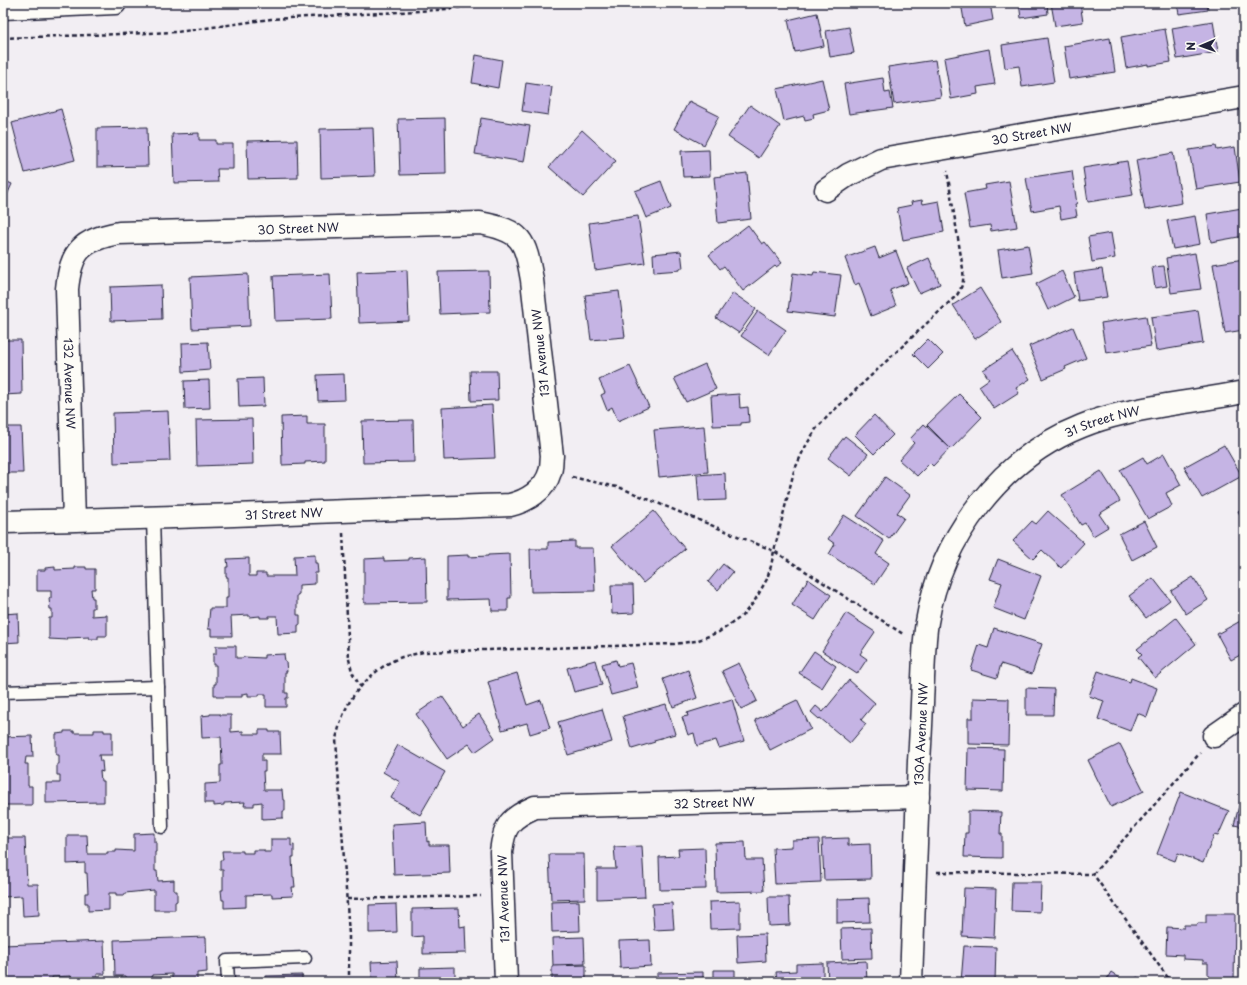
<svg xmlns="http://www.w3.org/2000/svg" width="1247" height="985" viewBox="0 0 1247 985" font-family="'Playpen Sans',sans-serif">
  <rect width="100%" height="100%" fill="#f2eef3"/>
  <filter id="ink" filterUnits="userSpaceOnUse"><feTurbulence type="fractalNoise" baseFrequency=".025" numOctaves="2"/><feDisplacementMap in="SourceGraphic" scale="8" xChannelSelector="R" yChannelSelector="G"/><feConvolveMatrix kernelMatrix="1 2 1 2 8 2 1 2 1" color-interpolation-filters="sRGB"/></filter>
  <g filter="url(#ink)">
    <!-- building -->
    <g fill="#c5b4e4" stroke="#22223b">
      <polygon points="961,3 990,3 993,20 965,26"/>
      <polygon points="1019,3 1047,3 1048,14 1021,18"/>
      <polygon points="1051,3 1080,3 1083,22 1055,26"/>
      <polygon points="1177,3 1207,3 1208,10 1179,14"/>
      <polygon points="817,13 824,46 795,52 788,20"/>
      <polygon points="1213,21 1218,52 1177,59 1172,28"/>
      <polygon points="849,27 854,53 830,57 826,31"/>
      <polygon points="1165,29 1171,62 1148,66 1148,64 1126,68 1121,37"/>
      <polygon points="1047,38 1054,82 1022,87 1019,66 1005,68 1002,45"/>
      <polygon points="1110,38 1115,72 1069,79 1064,46"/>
      <polygon points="989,49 995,84 977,87 978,94 951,99 944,58"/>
      <polygon points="476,55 502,60 498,88 472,83"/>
      <polygon points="935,60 941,97 894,104 888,67"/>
      <polygon points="883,78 885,93 890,92 893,108 849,114 844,84"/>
      <polygon points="822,79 829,110 813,114 814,118 805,120 804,116 784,121 777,89"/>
      <polygon points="526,83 552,87 548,115 522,111"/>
      <polygon points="689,101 719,116 704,145 674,129"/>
      <polygon points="750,105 780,126 759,158 728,137"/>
      <polygon points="61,109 75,160 25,173 12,123"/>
      <polygon points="445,118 446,174 400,175 398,119"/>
      <polygon points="481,118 530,126 524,162 475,154"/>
      <polygon points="147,127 148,166 97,167 97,128"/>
      <polygon points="373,128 375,176 321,178 320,129"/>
      <polygon points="582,130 616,161 583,197 549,167"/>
      <polygon points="199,133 199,140 216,140 216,144 233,144 233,169 217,169 218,182 174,183 172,134"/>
      <polygon points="297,140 298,178 248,179 247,141"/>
      <polygon points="1216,146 1217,150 1235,147 1240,182 1196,189 1189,150"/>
      <polygon points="709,150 710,176 683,177 681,151"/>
      <polygon points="1173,153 1182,203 1145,210 1136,160"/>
      <polygon points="1127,161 1133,195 1088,202 1083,168"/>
      <polygon points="1072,171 1077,204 1075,204 1077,216 1061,219 1059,206 1032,211 1026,178"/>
      <polygon points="747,173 751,219 718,223 714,177"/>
      <polygon points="3,180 12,184 3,204"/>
      <polygon points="661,181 671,208 646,218 635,191"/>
      <polygon points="1009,181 1017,227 991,231 990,225 970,228 964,193 986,189 985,185"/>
      <polygon points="922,200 923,204 939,201 944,232 903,240 897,208 912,205 911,202"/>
      <polygon points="1242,208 1244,219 1244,236 1211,242 1207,214"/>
      <polygon points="638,216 645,263 595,270 589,223"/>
      <polygon points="1195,216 1200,244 1173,249 1167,221"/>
      <polygon points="748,225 762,244 765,242 782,263 776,267 775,266 743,291 724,266 720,269 709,255"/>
      <polygon points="1111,233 1115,258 1092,262 1088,237"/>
      <polygon points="1028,245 1033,273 1002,278 998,250"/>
      <polygon points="875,247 879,258 896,251 908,283 890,290 896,306 871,316 859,283 855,285 845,258"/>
      <polygon points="681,251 683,268 680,268 680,270 654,272 653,254"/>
      <polygon points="1195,253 1201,289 1171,293 1166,258"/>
      <polygon points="929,258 940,284 919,293 907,268"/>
      <polygon points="1244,259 1244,330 1225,333 1213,264"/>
      <polygon points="1164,266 1167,286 1155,288 1152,267"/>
      <polygon points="1102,269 1107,297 1078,301 1074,273"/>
      <polygon points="407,270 409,321 359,323 357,272"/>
      <polygon points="489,271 490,312 440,314 438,272"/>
      <polygon points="1062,271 1074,297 1048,310 1036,284"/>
      <polygon points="814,272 841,275 835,317 788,311 793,273 813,276"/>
      <polygon points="248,274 250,326 192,329 190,277"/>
      <polygon points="330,274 332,319 275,321 273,276"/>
      <polygon points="161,285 162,319 111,321 110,287"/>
      <polygon points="980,288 1001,322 975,339 953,305"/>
      <polygon points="619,291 625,337 591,340 585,295"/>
      <polygon points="733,293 756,309 739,333 716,318"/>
      <polygon points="1198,310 1203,343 1156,351 1151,317"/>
      <polygon points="758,311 786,330 769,355 741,336"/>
      <polygon points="1146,316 1151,346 1106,353 1101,323"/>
      <polygon points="1073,327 1086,358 1065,367 1066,369 1043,379 1029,346"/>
      <polygon points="928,339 943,354 928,369 913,354"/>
      <polygon points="3,340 21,340 22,394 3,395"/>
      <polygon points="208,342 210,370 183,372 182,343"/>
      <polygon points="1012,351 1030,379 1016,388 1019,393 994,409 979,386 989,379 983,370"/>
      <polygon points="705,364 716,389 686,402 674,378"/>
      <polygon points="630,366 649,407 618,421 612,407 607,410 601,395 605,393 599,380"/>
      <polygon points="470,371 497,371 498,400 471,401"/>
      <polygon points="344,374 345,400 318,401 317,375"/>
      <polygon points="263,378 264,406 239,407 238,379"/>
      <polygon points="209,380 210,408 185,409 184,381"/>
      <polygon points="739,394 740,408 748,407 749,422 741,423 741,425 713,426 711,396"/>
      <polygon points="959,394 982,417 951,449 927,425"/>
      <polygon points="492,405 495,458 444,460 442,408"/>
      <polygon points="168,411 170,461 114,463 113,413"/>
      <polygon points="874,415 893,435 874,454 855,435"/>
      <polygon points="307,416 307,424 325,424 325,461 305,462 305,464 282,465 281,417"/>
      <polygon points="252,419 253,464 197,466 196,420"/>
      <polygon points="413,420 414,462 363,463 362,421"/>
      <polygon points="924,424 950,448 933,466 930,463 917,476 899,460 914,443 910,439"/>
      <polygon points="704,426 708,472 659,477 654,430"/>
      <polygon points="3,427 21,427 23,473 3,473"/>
      <polygon points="845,436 868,454 851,476 828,458"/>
      <polygon points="1224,445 1242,476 1202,498 1184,467"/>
      <polygon points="1164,454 1181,485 1166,493 1172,506 1148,519 1120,470 1143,457 1147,464"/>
      <polygon points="1101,471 1120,501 1099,514 1108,527 1093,536 1085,523 1081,525 1062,495"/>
      <polygon points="725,473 726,500 699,501 697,475"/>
      <polygon points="885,477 910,495 897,513 904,518 889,539 857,516"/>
      <polygon points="1244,508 1244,522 1238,511"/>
      <polygon points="654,511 685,549 643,583 612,546"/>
      <polygon points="1048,511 1084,543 1061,568 1042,550 1033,559 1013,541 1032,521 1036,524"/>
      <polygon points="844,515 884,541 876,554 889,563 875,584 829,554 835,544 828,539"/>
      <polygon points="1144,521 1157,547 1132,560 1119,534"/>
      <polygon points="575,541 575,548 593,548 595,591 531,592 530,549 548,549 548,542"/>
      <polygon points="510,554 511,598 508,598 508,611 492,611 491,599 447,600 447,556 468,555 468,557 488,556 488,555"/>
      <polygon points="315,555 315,563 317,563 318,573 315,573 315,584 299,585 299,594 297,595 297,615 300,615 300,625 298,625 298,633 278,634 277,616 269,616 269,618 260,618 260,616 249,617 249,615 231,616 232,636 211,636 211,629 208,629 210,608 226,608 226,598 228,598 228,577 226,577 226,567 228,567 227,559 249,558 249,576 256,576 256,573 266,573 266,576 295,576 294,556"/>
      <polygon points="426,557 427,602 364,603 364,559 384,558 384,561 409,560 409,558"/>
      <polygon points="998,559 1041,576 1024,620 993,608 1002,583 990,579"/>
      <polygon points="723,564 733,572 718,590 708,582"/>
      <polygon points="55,567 55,570 75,569 75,567 86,567 86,569 95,569 95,589 91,589 92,598 94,598 94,608 92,608 92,616 107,615 107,636 98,636 98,639 89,639 89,637 67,638 68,640 49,639 49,618 52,618 52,609 50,609 49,598 51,598 51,591 37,591 37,570 45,570 45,568"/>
      <polygon points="1193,577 1208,600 1186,614 1171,591"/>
      <polygon points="1153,578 1170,600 1146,618 1129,596"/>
      <polygon points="808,579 831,595 815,620 792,605"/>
      <polygon points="611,585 633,585 634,613 612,614"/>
      <polygon points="18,613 19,642 3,643 3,614"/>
      <polygon points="846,613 875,632 860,654 867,659 857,674 822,651"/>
      <polygon points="1176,618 1196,644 1155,678 1138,657 1142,654 1137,649"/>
      <polygon points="1244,619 1244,653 1231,660 1217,634"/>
      <polygon points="994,628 1042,644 1032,674 1001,664 997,678 971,670 979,645 988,648"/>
      <polygon points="216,646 236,646 236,658 243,658 243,657 264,658 264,655 284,654 285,662 286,662 287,672 285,672 285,693 288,693 288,698 286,698 286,707 266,707 266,694 259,694 259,696 248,696 248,693 242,694 242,697 217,697 217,695 214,695 214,684 216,684 216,665 213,665 213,654 216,654"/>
      <polygon points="814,651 836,666 822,688 799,673"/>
      <polygon points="595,660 602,685 574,692 567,668"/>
      <polygon points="616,660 618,666 631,663 638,688 611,695 602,664"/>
      <polygon points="739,663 757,701 741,709 722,671"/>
      <polygon points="688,670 697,698 673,707 663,679"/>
      <polygon points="1098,671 1130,682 1131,678 1157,688 1147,717 1137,713 1130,731 1098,719 1104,701 1089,696"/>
      <polygon points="517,673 527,705 541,700 550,728 530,734 527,723 502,730 488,682"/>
      <polygon points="849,680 875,703 861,720 866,724 850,743 820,718 819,719 811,712 816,706 823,712"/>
      <polygon points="1026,688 1054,689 1053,715 1026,715"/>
      <polygon points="442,696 463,726 479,714 495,738 475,752 469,744 447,759 416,714"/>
      <polygon points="973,698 1009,699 1008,745 968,744 968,718 973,718"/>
      <polygon points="732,699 744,741 719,748 716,740 697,746 694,733 688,735 682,717 688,716 687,713"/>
      <polygon points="797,700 811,729 770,750 755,720"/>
      <polygon points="666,704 675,734 654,740 655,742 632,749 623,716"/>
      <polygon points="602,709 612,742 568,755 558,722"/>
      <polygon points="210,714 220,714 220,715 231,715 231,732 243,731 243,734 259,734 259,730 269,730 269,732 280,732 281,754 262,754 262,761 265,761 265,771 263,771 264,790 282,790 283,800 285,800 285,811 283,811 283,818 262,819 262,802 254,803 254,806 244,806 245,802 224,803 224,805 214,806 214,803 205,803 205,784 220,783 220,765 222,765 221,737 202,738 201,716 210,715"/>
      <polygon points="94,730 104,730 104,732 112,732 112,755 99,755 100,761 102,761 103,772 100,771 101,781 104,781 104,802 46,803 46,783 60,783 60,775 57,775 57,764 59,764 59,755 56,755 56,734 64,733 64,731 74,731 74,733 94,733"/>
      <polygon points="32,736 33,757 26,757 25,764 28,764 28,786 32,786 32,805 3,805 3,737"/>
      <polygon points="1120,744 1144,791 1111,807 1088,760"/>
      <polygon points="398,745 445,772 420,815 391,798 400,782 383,772"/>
      <polygon points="968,748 1004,749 1003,791 967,790"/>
      <polygon points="1181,792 1229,811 1218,836 1214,835 1203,863 1178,853 1175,861 1157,854"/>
      <polygon points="1242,794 1244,795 1244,827 1234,825"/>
      <polygon points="968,811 1001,812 1000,834 1002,834 1002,858 964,857 965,833 968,833"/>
      <polygon points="426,822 427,842 429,841 429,845 449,845 450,873 394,875 392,824"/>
      <polygon points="154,833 154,842 156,842 156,852 155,852 155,871 157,871 158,881 174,880 174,891 177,891 177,901 175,902 175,910 154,910 154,890 125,893 125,895 116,895 116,893 109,893 109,910 88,911 88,903 85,903 85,893 88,893 87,873 85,873 85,863 67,864 67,835 87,835 88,854 107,854 107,852 116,852 116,850 134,851 134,834"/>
      <polygon points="4,838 25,838 27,884 38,884 39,915 23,916 22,896 3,897"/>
      <polygon points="848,838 848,845 870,844 871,879 824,880 822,839"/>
      <polygon points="271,839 291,839 291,846 294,845 294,857 292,857 293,877 294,877 295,887 292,887 293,896 272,897 272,894 246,895 246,907 224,908 224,900 222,900 221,890 223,890 223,870 220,870 220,860 223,860 222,851 243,851 243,853 253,853 253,850 264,850 264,852 271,852"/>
      <polygon points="819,839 821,882 775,884 773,848 792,847 792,840"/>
      <polygon points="745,842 746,860 762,860 764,891 716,892 715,843"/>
      <polygon points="642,846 645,897 597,899 597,869 616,869 614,847"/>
      <polygon points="705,848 706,889 660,890 659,857 679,856 678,849"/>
      <polygon points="549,854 584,854 585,899 551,900"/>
      <polygon points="1012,882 1041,882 1040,912 1011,911"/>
      <polygon points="964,888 996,889 994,938 962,936"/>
      <polygon points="768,897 789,897 790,925 769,926"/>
      <polygon points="869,898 870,922 837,923 837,899"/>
      <polygon points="579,901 580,931 552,932 551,902"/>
      <polygon points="740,901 740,928 710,929 709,902"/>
      <polygon points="672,903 674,929 654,930 652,904"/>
      <polygon points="396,904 397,932 369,933 369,905"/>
      <polygon points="459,908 460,927 465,926 466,953 423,954 423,936 412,937 412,909"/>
      <polygon points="1206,914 1235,914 1234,982 1208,982 1208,963 1203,963 1203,960 1183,959 1183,955 1166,954 1167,927 1184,928 1184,925 1197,925 1198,923 1206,923"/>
      <polygon points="871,928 872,958 842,959 841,929"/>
      <polygon points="765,934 766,961 738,963 737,935"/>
      <polygon points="206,937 207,972 197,973 197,982 172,982 172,974 152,975 153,982 127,982 126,976 115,976 114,940"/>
      <polygon points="584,937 585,964 553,965 552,938"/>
      <polygon points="650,940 651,966 620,968 619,941"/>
      <polygon points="104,941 105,974 97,974 97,982 71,982 71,976 52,977 53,982 26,982 26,980 3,982 3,945"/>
      <polygon points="964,946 996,947 995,982 961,982"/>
      <polygon points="397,961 398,982 372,982 371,962"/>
      <polygon points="866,961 867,982 828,982 827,963"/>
      <polygon points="823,963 823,982 777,982 776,972 796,971 796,964"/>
      <polygon points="586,965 586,982 552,982 552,966"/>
      <polygon points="455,967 455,982 420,982 420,968"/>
      <polygon points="714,970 735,970 735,981 760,980 760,982 713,982 713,980 714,981"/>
      <polygon points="703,972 703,982 657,982 657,973"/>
      <polygon points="1111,972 1126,982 1105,982"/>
      <polygon points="302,975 302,982 266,982 266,976"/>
      <polygon points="1137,977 1144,982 1134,982"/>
    </g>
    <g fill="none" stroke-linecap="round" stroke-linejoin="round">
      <defs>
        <g id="lane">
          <polyline points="153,518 162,827"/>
          <polyline points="3,692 158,687"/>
          <polyline points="228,982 227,961 305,958"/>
        </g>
        <g id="street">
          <path id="s1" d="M826 190 848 175 881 159 1244 97"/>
          <path id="s2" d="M3 522C172 518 341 511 510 505 527 501 545 490 550 472 552 467 551 461 552 456L532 280C525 239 522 231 480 223L119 233C81 240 71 251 67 289L74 520"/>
          <polyline points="1214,736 1244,715"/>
          <path id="s3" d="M506 982 501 852C504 825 510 818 535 807L918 797"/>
          <path id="s4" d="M911 982C914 908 916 834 919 761 921 733 922 705 923 678 924 659 924 640 927 622 941 537 1001 458 1082 426 1109 415 1137 410 1166 405 1192 401 1218 397 1244 392"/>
        </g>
        <polyline id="secondary" points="3,8 115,3"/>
      </defs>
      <!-- lane casing -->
      <use href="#lane" stroke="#22223b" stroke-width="15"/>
      <!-- street casing -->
      <use href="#street" stroke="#22223b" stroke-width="25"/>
      <!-- secondary casing -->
      <use href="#secondary" stroke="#22223b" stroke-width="25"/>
      <!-- path -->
      <g stroke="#22223b" stroke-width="2.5" stroke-dasharray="4 3" stroke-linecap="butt">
        <polyline points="3,38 177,32 271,19 437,10 499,3"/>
        <polyline points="572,477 621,488 774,551 903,634"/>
        <polyline points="343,533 349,659 352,672 360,686"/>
        <polyline points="937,872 1093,874 1171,982"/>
        <polyline points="1093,874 1200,753"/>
        <polyline points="347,899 481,896"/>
        <path d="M349 982V935L336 739C343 709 352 692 376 672 383 666 393 660 402 657 409 655 416 654 423 652L674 644 696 641 719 632 741 617 754 602 767 579 771 566 774 551 794 471 804 449 816 429 829 415 957 295C963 285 964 281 963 269L947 171"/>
      </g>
      <!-- lane -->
      <use href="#lane" stroke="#fdfcf7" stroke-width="12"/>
      <!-- street -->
      <use href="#street" stroke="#fdfcf7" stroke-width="22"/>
      <!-- secondary -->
      <use href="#secondary" stroke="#fdfcf7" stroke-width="22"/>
    </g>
  </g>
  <g text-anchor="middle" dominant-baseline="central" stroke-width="3.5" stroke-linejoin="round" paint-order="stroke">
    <!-- street labels -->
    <g font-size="12" fill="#22223b" stroke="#fdfcf7">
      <text stroke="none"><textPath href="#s1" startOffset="216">30 Street NW</textPath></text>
      <text transform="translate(298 228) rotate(-2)">30 Street NW</text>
      <text transform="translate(540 353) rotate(-96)">131 Avenue NW</text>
      <text stroke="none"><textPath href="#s2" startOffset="1382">132 Avenue NW</textPath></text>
      <text stroke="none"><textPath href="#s4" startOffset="642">31 Street NW</textPath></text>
      <text stroke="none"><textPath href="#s2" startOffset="281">31 Street NW</textPath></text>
      <text stroke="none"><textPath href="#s4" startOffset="248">130A Avenue NW</textPath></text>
      <text stroke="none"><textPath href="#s3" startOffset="370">32 Street NW</textPath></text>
      <text transform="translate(503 899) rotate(-92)">131 Avenue NW</text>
    </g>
  </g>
  <!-- margin -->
  <rect width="1247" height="985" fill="none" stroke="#fdfcf7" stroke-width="16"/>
  <rect x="8" y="8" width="1231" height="969" fill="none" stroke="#22223b" stroke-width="1.5" filter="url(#ink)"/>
  <!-- north arrow -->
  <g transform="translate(1201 46) rotate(268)" stroke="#fdfcf7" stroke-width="3" paint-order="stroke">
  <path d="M0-3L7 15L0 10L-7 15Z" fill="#22223b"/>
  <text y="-6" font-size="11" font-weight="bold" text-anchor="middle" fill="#22223b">N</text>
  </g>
</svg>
